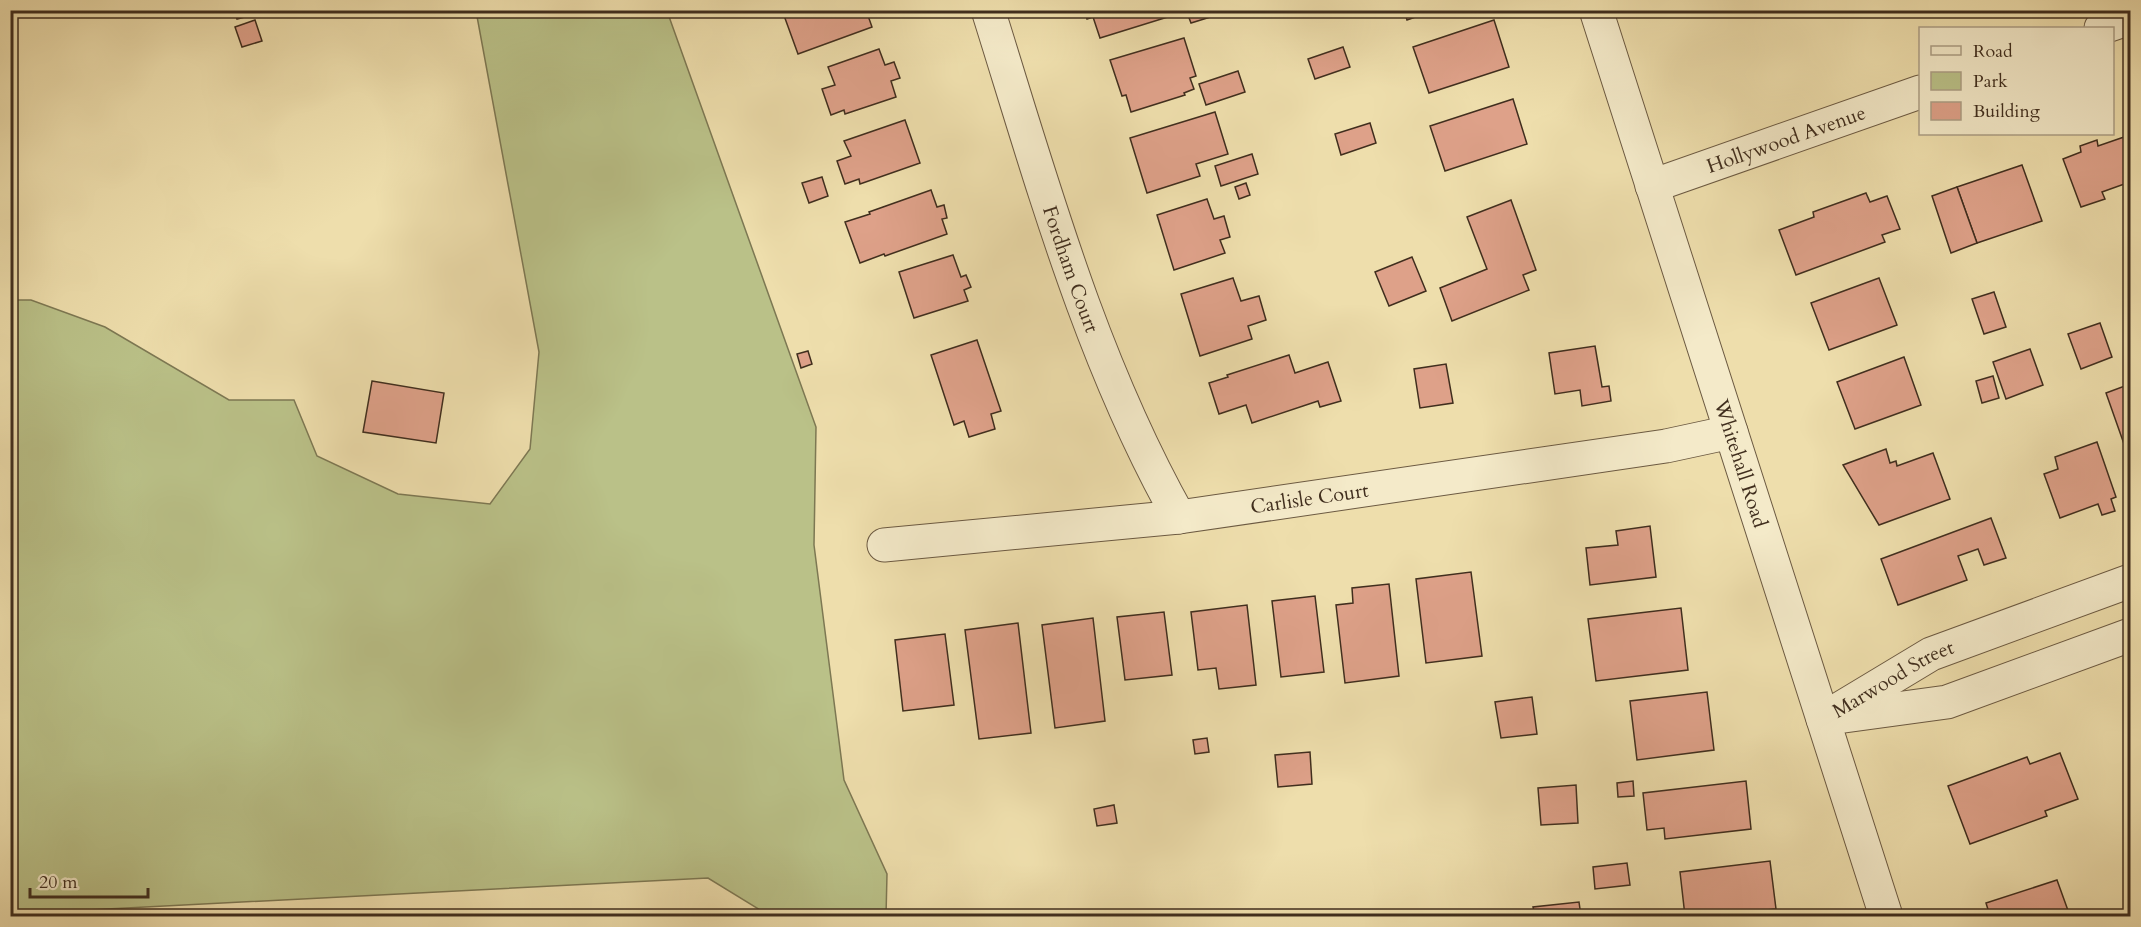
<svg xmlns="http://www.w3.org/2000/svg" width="2141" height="927" viewBox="0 0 2141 927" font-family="Cardo,serif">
  <rect width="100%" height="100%" fill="#eedeac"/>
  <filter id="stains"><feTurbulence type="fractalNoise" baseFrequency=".00333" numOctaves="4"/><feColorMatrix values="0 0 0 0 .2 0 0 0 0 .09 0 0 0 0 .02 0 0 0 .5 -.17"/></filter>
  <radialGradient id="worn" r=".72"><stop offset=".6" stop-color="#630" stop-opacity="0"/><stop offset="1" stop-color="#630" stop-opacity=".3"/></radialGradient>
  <!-- green -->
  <polygon fill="#bac188" stroke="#7d7853" stroke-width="1.5" points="476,11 667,11 816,427 814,545 844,780 887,874 886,916 770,916 708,878 11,914 11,300 31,300 105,327 229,400 294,400 317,456 398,494 490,504 530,449 539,352"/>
  <!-- building -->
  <g fill="#dea189" stroke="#402e1e" stroke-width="1.5">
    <polygon points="234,10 255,10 256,14 237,19"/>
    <polygon points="782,10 866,10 872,27 798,54"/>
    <polygon points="1084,10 1169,10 1171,16 1100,38 1093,17 1087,19"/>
    <polygon points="1186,10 1230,10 1230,11 1191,23"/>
    <polygon points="1404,10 1435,10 1407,20"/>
    <polygon points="255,20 262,41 242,47 235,27"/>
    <polygon points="1494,20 1509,67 1429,93 1413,47"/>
    <polygon points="1184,38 1196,76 1190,78 1194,89 1184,93 1185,95 1131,112 1126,95 1122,96 1110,60"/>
    <polygon points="1343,47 1350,67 1315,79 1308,59"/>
    <polygon points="879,49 885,65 894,62 900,78 891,81 896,97 845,114 844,110 831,115 822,89 835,85 828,67"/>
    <polygon points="1238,71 1245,92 1206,105 1199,84"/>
    <polygon points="1513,99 1527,144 1445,171 1430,126"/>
    <polygon points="1215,112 1228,154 1196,164 1200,176 1147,193 1130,138"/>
    <polygon points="905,120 920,163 860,184 859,179 845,184 837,161 851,156 844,141"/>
    <polygon points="1370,123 1376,143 1341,155 1335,134"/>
    <polygon points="2124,137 2130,156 2130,182 2102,192 2105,199 2081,207 2063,159 2081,152 2080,146 2097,140 2098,146"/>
    <polygon points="1252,154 1258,174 1221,186 1215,166"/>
    <polygon points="2022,165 2042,221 1977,243 1957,187"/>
    <polygon points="822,177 828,196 809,203 802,183"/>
    <polygon points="1246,183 1250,195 1239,199 1235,187"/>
    <polygon points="1957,187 1977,243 1951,253 1932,196"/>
    <polygon points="931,190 937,207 944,205 947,218 942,219 947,234 885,256 884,254 860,263 845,222 870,214 869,212"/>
    <polygon points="1866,193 1870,202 1887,196 1900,229 1882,235 1885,242 1796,275 1779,230 1814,217 1813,212"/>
    <polygon points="1207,199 1214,219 1224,216 1230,237 1220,240 1225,253 1174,270 1157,215"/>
    <polygon points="1511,200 1536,270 1523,275 1529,290 1452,321 1440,288 1487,269 1467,217"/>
    <polygon points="953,255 961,277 966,275 971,287 964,290 968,301 914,318 899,272"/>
    <polygon points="1412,257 1426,291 1389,306 1375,272"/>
    <polygon points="1233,278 1241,301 1259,296 1266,320 1248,326 1252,339 1200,356 1181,294"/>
    <polygon points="1879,278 1897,325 1829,350 1811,303"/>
    <polygon points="1994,292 2006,327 1984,334 1972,299"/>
    <polygon points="2100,323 2112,357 2081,369 2068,334"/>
    <polygon points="977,340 1001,411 991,414 995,429 969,437 964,421 954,425 931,355"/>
    <polygon points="1595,346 1602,387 1609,386 1611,401 1582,406 1580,390 1555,394 1549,353"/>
    <polygon points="2030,349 2043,385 2006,399 1993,362"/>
    <polygon points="808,351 812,364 801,368 797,354"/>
    <polygon points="1289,355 1295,373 1328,362 1341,401 1320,407 1318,401 1252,423 1246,405 1219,414 1209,383 1228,377 1227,375"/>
    <polygon points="1904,357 1921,405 1855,429 1837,382"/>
    <polygon points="1446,364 1453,403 1420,408 1414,369"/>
    <polygon points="1993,376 1999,398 1982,403 1976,381"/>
    <polygon points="372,381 444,393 436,443 363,432"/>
    <polygon points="2130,384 2130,461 2106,393"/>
    <polygon points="2097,442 2116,497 2111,499 2115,511 2102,515 2098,504 2060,518 2044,474 2058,469 2055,457"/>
    <polygon points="1886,449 1890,463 1896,461 1897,466 1933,453 1950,499 1879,525 1843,465"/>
    <polygon points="1991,518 2006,558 1984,565 1978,549 1958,556 1967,580 1898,605 1881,559"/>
    <polygon points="1650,526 1656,577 1590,585 1586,548 1618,545 1616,531"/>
    <polygon points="1471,572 1482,656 1426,663 1416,579"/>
    <polygon points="1389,584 1399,676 1345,683 1336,605 1353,603 1352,588"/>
    <polygon points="1315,596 1324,672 1281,677 1272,601"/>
    <polygon points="1247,605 1256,685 1219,689 1216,668 1198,670 1191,612"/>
    <polygon points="1681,608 1688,670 1596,681 1588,619"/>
    <polygon points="1164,612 1172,675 1125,680 1117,617"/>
    <polygon points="1093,618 1105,721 1055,728 1042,625"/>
    <polygon points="1018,623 1031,733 979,739 965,630"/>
    <polygon points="945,634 954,705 903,711 895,640"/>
    <polygon points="1707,692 1714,750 1637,760 1630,701"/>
    <polygon points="1532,697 1537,734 1501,738 1495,702"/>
    <polygon points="1207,738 1209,752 1195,754 1193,740"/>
    <polygon points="1310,752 1312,784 1278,787 1275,755"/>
    <polygon points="2060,753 2078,799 2045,811 2047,816 1970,844 1948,786 2027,757 2030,764"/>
    <polygon points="1633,781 1634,796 1618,797 1617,783"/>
    <polygon points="1746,781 1751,829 1665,839 1664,828 1647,830 1643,793"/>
    <polygon points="1576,785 1578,823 1541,825 1538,788"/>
    <polygon points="1114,805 1117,823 1097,826 1094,809"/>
    <polygon points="1770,861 1776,909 1710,916 1685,916 1680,872"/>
    <polygon points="1627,863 1630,885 1595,889 1593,867"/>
    <polygon points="2057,880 2070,916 1990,916 1986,903"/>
    <polygon points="1579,902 1581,916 1535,916 1533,907"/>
  </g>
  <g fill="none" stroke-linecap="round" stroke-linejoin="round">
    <defs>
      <g id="minor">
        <path id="s1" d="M988 10C1042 182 1090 359 1179 517"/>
        <path id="s2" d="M1596 10 1886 916"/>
        <polyline points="2101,28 2130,18"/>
        <path id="s3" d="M1652 186 1920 92"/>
        <path id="s4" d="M884 545 1179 517 1666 446 1731 432"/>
        <polyline points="1837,717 1947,702 2130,635"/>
        <path id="s5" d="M1823 719 1931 654 2130 581"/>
      </g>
    </defs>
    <!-- minor casing -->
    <use href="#minor" stroke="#6c5a42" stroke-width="35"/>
    <!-- minor -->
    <use href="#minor" stroke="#f4eac9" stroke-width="33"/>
  </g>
  <g text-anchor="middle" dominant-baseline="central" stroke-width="4.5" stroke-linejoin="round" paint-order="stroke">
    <!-- street labels -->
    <g font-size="20" fill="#402e1e" stroke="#f4eac9">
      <text stroke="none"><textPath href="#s3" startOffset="142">Hollywood Avenue</textPath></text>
      <text stroke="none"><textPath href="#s1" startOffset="272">Fordham Court</textPath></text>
      <text stroke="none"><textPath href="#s2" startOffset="476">Whitehall Road</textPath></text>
      <text stroke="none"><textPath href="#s4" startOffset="428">Carlisle Court</textPath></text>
      <text stroke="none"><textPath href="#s5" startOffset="81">Marwood Street</textPath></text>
    </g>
  </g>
  <!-- margin -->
  <rect width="2141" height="927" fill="none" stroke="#eedeac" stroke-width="36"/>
  <rect x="12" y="12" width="2117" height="903" fill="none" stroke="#402e1e" stroke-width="3"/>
  <rect x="18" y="18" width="2105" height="891" fill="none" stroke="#402e1e" stroke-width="1.5"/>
  <!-- legend -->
  <rect x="1919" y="27" width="195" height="108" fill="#f4eac9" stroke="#ac9f85" stroke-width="1.5"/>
  <rect x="1931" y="46" width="30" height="9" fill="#f4eac9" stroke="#ac9f85" stroke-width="1.5"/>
  <text x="1973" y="57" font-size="18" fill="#402e1e">Road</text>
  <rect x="1931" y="72" width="30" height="18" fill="#bac188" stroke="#ac9f85" stroke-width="1.5"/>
  <text x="1973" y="87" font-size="18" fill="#402e1e">Park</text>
  <rect x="1931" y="102" width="30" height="18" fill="#dea189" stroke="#ac9f85" stroke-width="1.5"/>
  <text x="1973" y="117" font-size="18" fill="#402e1e">Building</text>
  <!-- scale -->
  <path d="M30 888v9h118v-9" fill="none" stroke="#402e1e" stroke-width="3"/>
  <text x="39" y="888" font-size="18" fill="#402e1e" stroke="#f4eac9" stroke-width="4.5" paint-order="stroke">20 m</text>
  <rect width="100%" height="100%" filter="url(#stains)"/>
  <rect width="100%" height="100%" fill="url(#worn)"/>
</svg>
